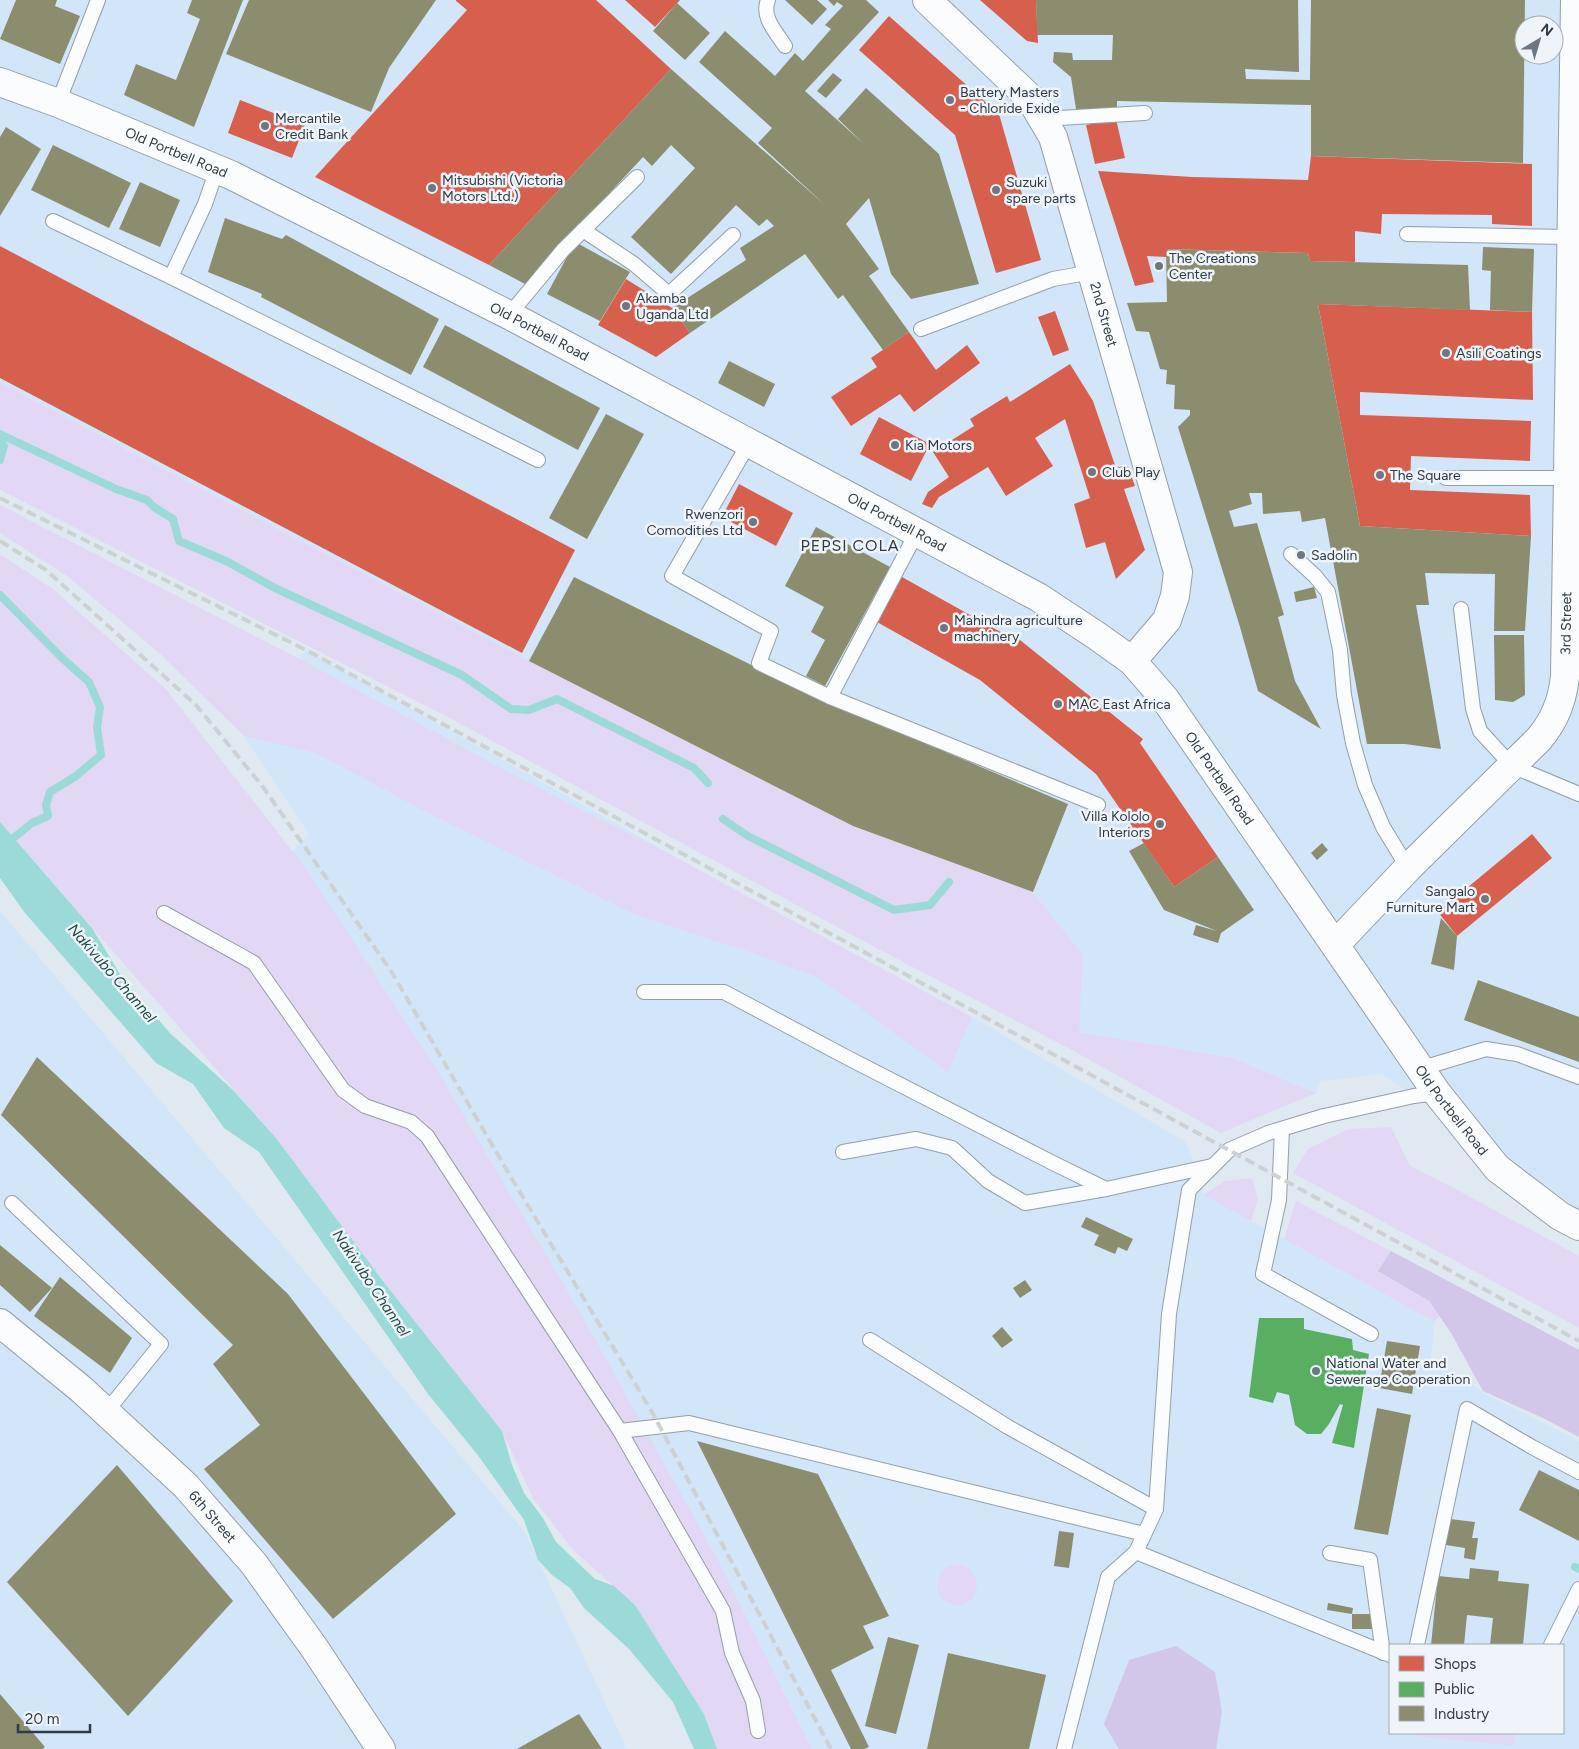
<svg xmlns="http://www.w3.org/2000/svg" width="1579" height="1749" viewBox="0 0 1579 1749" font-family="Figtree,sans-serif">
  <rect width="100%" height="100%" fill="#e0e9f2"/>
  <!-- built -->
  <g fill="#d2e5f9" fill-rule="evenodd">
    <path d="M0 0H1579V1209L1382 1074 1320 1081 1316 1093 1230 1057 1078 1032 1083 955 1033 892 1041 873 777 771 529 661 0 383ZM1524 25H1554V55H1524Z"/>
    <path d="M306 650 767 908 972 1017 1186 1142 1204 1195 1435 1322 1431 1358 1488 1395 1579 1441V1749H740L286 859 309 834 244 736ZM1390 1645H1563V1733H1390Z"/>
    <polygon points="0,911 525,1532 627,1749 0,1749"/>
  </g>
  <!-- green -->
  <g fill="#e2d8f6">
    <polygon points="0,383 529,661 853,826 1033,892 1083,955 1079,1032 1230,1057 1316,1093 1221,1133 1068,1048 878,949 444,715 0,490"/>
    <polygon points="0,505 300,659 512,774 669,854 972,1017 948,1072 817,977 750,952 636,915 428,813 316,753 244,736 158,652 67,576 0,533"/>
    <polygon points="0,554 53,589 166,689 304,866 434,1065 581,1314 718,1560 812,1749 717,1749 704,1714 635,1605 572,1549 533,1498 502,1431 386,1285 276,1138 0,822"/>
    <polygon points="1391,1127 1410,1166 1454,1188 1579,1256 1579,1328 1293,1173 1308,1149 1348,1129"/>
    <polygon points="1252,1178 1258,1199 1251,1221 1203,1195 1225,1181"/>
    <polygon points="1296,1201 1391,1251 1378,1271 1429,1301 1439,1316 1435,1322 1284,1239"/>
    <circle cx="957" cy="1585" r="20"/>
    <polygon points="1418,1733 1515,1733 1514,1746 1418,1736"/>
  </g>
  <!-- forest -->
  <g fill="#d2c6e9">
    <polygon points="1391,1251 1579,1350 1579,1437 1545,1419 1483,1391 1451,1333 1429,1301 1378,1271"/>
    <polygon points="1176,1646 1215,1672 1222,1712 1216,1749 1119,1749 1104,1724 1129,1660"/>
  </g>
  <!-- water -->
  <polygon fill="#9bdad8" points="0,822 92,928 123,979 170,1033 234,1091 276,1138 386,1285 502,1431 512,1465 524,1493 543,1518 556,1542 595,1579 614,1586 635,1605 704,1714 717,1749 694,1749 673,1702 629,1649 584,1608 570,1588 552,1575 538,1560 524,1520 477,1454 428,1394 259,1152 224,1128 193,1084 156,1063 25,913 0,878"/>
  <!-- shops -->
  <g fill="#d6604d">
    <polygon points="456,0 596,0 671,69 489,265 315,177 467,10 456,1"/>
    <polygon points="625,0 680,0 655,27"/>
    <polygon points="980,0 1036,0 1038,43 1027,41"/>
    <polygon points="889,16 999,114 1041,260 996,273 955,135 859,50"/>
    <polygon points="240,100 305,125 292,158 228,133"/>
    <polygon points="1116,119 1125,158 1095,164 1086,125"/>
    <polygon points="1311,156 1532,164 1532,226 1492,224 1492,215 1382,214 1381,234 1355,231 1355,262 1310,261 1308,253 1166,249 1166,257 1147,256 1154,282 1135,286 1098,171 1192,177 1308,180"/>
    <polygon points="0,246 575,550 522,653 0,378"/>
    <polygon points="626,279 672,308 690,333 656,357 598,325"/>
    <polygon points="1318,304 1532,312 1533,400 1360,392 1360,415 1531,421 1530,461 1411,456 1410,490 1530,495 1531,536 1360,526"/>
    <polygon points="1055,311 1069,350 1053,356 1038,317"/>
    <polygon points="909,332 936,370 967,345 980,363 914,412 900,394 851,426 831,397 877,367 871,358"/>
    <polygon points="1070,364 1093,401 1116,468 1127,465 1135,486 1124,489 1145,550 1116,579 1105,542 1086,548 1074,504 1090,498 1065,419 1035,438 1053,466 1006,496 988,467 939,497 932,508 922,504 928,492 949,477 933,452 974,426 970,419 1007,396 1010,402"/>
    <polygon points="879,417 930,444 911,481 860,454"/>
    <polygon points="739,484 793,513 776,546 722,517"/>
    <polygon points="902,577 1013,639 1015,636 1143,739 1140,743 1218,857 1174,887 1096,774 980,680 877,622"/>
    <polygon points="1532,834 1552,858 1457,936 1438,912"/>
  </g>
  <!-- public -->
  <polygon fill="#5aae61" points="1259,1318 1304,1318 1304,1329 1352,1339 1353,1350 1369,1354 1354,1448 1332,1443 1343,1405 1340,1404 1329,1424 1321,1434 1307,1434 1295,1425 1289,1395 1277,1392 1273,1403 1249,1397"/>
  <!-- industry -->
  <g fill="#8c8c6e">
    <polygon points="16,0 57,0 55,6 80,16 60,64 0,39"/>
    <polygon points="192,0 243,0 194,127 124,95 136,64 176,80 200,19 187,13"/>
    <polygon points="249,0 436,0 389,68 371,112 226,54"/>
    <polygon points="785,0 817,0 827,9 812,25"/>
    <polygon points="828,0 866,0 879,12 805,91 864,144 838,119 866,88 939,154 979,284 911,299 891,274 869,198 846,224 879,269 869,276 909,332 883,350 843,295 838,299 805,254 690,333 672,308 746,260 740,248 774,226 767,219 759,226 736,205 671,274 631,237 695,168 671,145 652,166 643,157 525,284 489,265 671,69 825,205 758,143 772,128 699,62 725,31 775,76 795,53 803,61 831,29 825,25 843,6 837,2 834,6"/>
    <polygon points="1036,0 1298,0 1299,72 1245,69 1246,79 1310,80 1311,0 1525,0 1523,163 1311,156 1311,105 1117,101 1117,110 1076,109 1071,77 1053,62 1054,52 1072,53 1073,60 1112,60 1113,35 1037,35"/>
    <polygon points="677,3 710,33 685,60 653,31"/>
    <polygon points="833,73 842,80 826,98 817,91"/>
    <polygon points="6,127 41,149 0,216 0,137"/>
    <polygon points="53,145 131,183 109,228 31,190"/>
    <polygon points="140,182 180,200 160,247 119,229"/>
    <polygon points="225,218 282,239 286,235 439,319 411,375 261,297 262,294 208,272"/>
    <polygon points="575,242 630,272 600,321 547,294"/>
    <polygon points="1483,247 1534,249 1532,312 1490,310 1491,271 1482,270"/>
    <polygon points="1166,249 1308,253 1310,261 1468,265 1470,310 1318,304 1360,526 1531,536 1525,631 1494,631 1495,574 1425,573 1429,605 1416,605 1441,749 1405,744 1367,744 1325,518 1302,522 1300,511 1263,514 1262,493 1249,493 1252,504 1229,511 1234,527 1257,523 1284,615 1278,617 1295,681 1321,729 1258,691 1240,627 1178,427 1190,415 1190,410 1174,409 1175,385 1166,384 1167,370 1160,369 1149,332 1136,331 1127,303 1167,302"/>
    <polygon points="445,325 600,408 578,450 423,367"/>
    <polygon points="729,361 775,384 764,407 718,383"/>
    <polygon points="606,414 644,434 587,539 549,518"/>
    <polygon points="816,527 890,567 825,686 806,676 825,640 811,632 824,607 785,586"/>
    <polygon points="574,577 814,696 1068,804 1033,892 853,826 529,661"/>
    <polygon points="1314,587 1317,598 1296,602 1294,592"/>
    <polygon points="1494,635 1524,635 1525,695 1513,702 1495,700"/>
    <polygon points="1144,843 1174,887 1218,857 1254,910 1221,933 1218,943 1193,935 1196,925 1217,931 1164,910 1129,851"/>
    <polygon points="1322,843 1328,850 1317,860 1311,853"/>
    <polygon points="1441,918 1457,936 1454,970 1431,964"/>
    <polygon points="1478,980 1579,1017 1579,1062 1464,1020"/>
    <polygon points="37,1057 288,1294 456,1514 333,1619 204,1469 260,1425 213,1364 233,1345 1,1115"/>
    <polygon points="1086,1217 1133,1239 1127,1251 1118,1247 1115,1254 1094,1245 1099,1235 1081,1227"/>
    <polygon points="0,1245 52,1288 30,1312 0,1285"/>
    <polygon points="60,1277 132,1338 110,1373 34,1316"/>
    <polygon points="1025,1280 1032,1290 1020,1298 1013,1288"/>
    <polygon points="1002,1327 1013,1340 1002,1348 992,1336"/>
    <polygon points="1387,1341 1420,1346 1412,1394 1379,1388"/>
    <polygon points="1377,1408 1411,1415 1388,1535 1354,1529"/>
    <polygon points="697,1441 818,1474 889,1616 863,1626 874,1648 831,1670 869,1747 864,1749 851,1749"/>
    <polygon points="117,1465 233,1601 128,1716 7,1582"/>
    <polygon points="1539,1470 1579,1490 1579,1541 1519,1510"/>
    <polygon points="1450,1519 1475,1522 1472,1538 1478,1538 1475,1560 1464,1558 1465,1548 1446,1545"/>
    <polygon points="1059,1531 1074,1533 1069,1568 1054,1566"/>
    <polygon points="1470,1568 1499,1571 1498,1581 1529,1584 1523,1645 1490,1645 1493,1618 1467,1615 1464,1645 1431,1645 1438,1576 1469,1579"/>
    <polygon points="1328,1603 1353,1608 1352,1614 1327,1610"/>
    <rect x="1352" y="1614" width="23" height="15"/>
    <polygon points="888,1637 919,1645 896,1734 865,1726"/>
    <polygon points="948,1653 1046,1675 1029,1749 927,1749"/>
    <polygon points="0,1694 45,1747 42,1749 0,1749"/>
    <polygon points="579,1714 602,1749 517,1749"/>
  </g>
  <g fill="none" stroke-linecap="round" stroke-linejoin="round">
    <!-- stream -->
    <g stroke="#9bdad8" stroke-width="8">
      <polyline points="0,434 116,489 147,500 154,507 173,519 179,541 226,561 275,588 462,675 511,709 529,710 557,699 694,768 708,783"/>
      <polyline points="0,439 4,446 0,460"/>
      <polyline points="0,595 62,658 89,682 100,707 97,727 101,755 76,776 50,792 46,805 48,816 32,823 6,844"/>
      <polyline points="723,819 748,836 894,910 930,905 949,882"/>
      <polyline points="1575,1567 1579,1569"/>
    </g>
    <defs>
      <g id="lane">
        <path d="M768 0C761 17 776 32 785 46"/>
        <polyline points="58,103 98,0"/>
        <polyline points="1042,119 1145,113"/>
        <polyline points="217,169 205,204 171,277 538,460"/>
        <polyline points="53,221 171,277"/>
        <polyline points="583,230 634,264 669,294 733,235"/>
        <polyline points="1407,234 1572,237"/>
        <polyline points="509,315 563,250 637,177"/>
        <polyline points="921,329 1053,279 1092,272"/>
        <polyline points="749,443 672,576 771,631 759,663 830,697 1098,805"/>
        <polyline points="1446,478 1568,478"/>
        <polyline points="1291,554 1315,576 1328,592 1340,650 1344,695 1353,743 1365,785 1383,827 1408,868"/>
        <polyline points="1461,609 1473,709 1480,731 1512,766 1579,794"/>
        <polyline points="830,697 917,532"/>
        <polyline points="164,913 254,963 343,1090 365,1106 411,1122 427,1136 620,1431 689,1423 1144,1534"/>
        <polyline points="644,992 724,992 848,1058 1053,1163 1106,1189 1212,1166"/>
        <polyline points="1419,1069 1486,1049 1517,1054 1579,1077"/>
        <polyline points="1282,1129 1279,1200 1263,1274 1371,1334"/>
        <polyline points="843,1152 916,1139 952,1148 988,1181 1025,1203 1106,1189"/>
        <polyline points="12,1203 161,1344 106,1412"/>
        <polyline points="870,1340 1008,1427 1156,1509"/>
        <polyline points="620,1431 723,1611 732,1653 753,1701 758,1731"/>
        <polyline points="1136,1552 1390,1655"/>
        <polyline points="1330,1553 1370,1560 1383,1653"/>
        <polyline points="1417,1645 1467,1409 1532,1447 1579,1472"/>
        <polyline points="1551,1645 1579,1589"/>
        <polyline points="1064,1749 1108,1577 1136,1552 1156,1509 1169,1314 1189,1190 1229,1150 1268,1133 1324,1116 1414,1096 1437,1093"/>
      </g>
      <g id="street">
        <path id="s1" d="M927 0 1030 98 1053 137 1178 572 1175 596 1167 620 1132 661"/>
        <path id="s2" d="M1335 945 1408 868 1539 739C1555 720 1562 701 1565 677L1575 0"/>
        <path id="s3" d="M0 1323 81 1389 186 1486 254 1564 315 1649 381 1749"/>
      </g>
      <g id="secondary">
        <path id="s4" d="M0 82 58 103 231 175 509 315 1038 597 1097 636 1132 661 1165 699 1437 1093 1497 1168 1560 1216 1579 1226"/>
      </g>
    </defs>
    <!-- lane casing -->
    <use href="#lane" stroke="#959ea6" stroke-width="16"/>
    <!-- street casing -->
    <use href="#street" stroke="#959ea6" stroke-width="30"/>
    <!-- secondary casing -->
    <use href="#secondary" stroke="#959ea6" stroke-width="30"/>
    <!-- lane -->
    <use href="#lane" stroke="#fafcfd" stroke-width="14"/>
    <!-- street -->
    <use href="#street" stroke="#fafcfd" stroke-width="28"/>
    <!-- secondary -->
    <use href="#secondary" stroke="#fafcfd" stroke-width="28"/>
    <!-- rail -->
    <g stroke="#ced1d3" stroke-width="4" stroke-dasharray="10 5" stroke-linecap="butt">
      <polyline points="0,498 306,650 1049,1052 1579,1341"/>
      <polyline points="0,541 46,570 196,705 263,787 391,971 512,1179 652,1412 831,1749"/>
    </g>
  </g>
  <!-- markers -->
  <g fill="#6d7782" stroke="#eff4fa" stroke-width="2">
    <circle cx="950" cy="100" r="5"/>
    <circle cx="265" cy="126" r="5"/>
    <circle cx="432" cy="188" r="5"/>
    <circle cx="996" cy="190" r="5"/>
    <circle cx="1159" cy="266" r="5"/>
    <circle cx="626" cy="306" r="5"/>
    <circle cx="1446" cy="353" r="5"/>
    <circle cx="895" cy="445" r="5"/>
    <circle cx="1092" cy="472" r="5"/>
    <circle cx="1380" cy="475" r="5"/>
    <circle cx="753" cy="522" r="5"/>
    <circle cx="1301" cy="555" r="5"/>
    <circle cx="944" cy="628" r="5"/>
    <circle cx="1058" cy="704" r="5"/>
    <circle cx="1160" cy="824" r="5"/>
    <circle cx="1485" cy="899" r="5"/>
    <circle cx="1316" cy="1371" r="5"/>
  </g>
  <g text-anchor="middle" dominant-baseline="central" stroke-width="5" stroke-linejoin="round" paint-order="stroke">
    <!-- poi labels -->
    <g font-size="14" fill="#2f3a45" stroke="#eff4fa" text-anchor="start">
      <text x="960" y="92">Battery Masters<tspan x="960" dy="16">- Chloride Exide</tspan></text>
      <text x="275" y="118">Mercantile<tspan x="275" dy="16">Credit Bank</tspan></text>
      <text x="442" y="180">Mitsubishi (Victoria<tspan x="442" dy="16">Motors Ltd.)</tspan></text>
      <text x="1006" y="182">Suzuki<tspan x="1006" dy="16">spare parts</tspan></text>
      <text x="1169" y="258">The Creations<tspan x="1169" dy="16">Center</tspan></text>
      <text x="636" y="298">Akamba<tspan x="636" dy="16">Uganda Ltd</tspan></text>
      <text x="1456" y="353">Asili Coatings</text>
      <text x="905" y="445">Kia Motors</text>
      <text x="1102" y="472">Club Play</text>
      <text x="1390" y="475">The Square</text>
      <text x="743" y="514" text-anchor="end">Rwenzori<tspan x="743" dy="16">Comodities Ltd</tspan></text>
      <text x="1311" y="555">Sadolin</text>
      <text x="954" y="620">Mahindra agriculture<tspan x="954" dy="16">machinery</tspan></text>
      <text x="1068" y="704">MAC East Africa</text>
      <text x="1150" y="816" text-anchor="end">Villa Kololo<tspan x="1150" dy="16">Interiors</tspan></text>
      <text x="1475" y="891" text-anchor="end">Sangalo<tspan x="1475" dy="16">Furniture Mart</tspan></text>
      <text x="1326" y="1363">National Water and<tspan x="1326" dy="16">Sewerage Cooperation</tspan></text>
    </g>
    <!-- street labels -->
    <g font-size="14" fill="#2f3a45" stroke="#eff4fa">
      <text stroke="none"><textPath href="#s4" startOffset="190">Old Portbell Road</textPath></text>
      <text stroke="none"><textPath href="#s1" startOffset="372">2nd Street</textPath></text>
      <text stroke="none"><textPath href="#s4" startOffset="595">Old Portbell Road</textPath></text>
      <text stroke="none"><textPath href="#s4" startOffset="1000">Old Portbell Road</textPath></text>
      <text stroke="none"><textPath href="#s2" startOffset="412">3rd Street</textPath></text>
      <text stroke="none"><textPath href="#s4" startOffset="1420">Old Portbell Road</textPath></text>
      <text stroke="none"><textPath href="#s4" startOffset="1825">Old Portbell Road</textPath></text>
      <text stroke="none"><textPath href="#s3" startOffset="288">6th Street</textPath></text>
    </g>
    <!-- water labels -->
    <g font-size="15" font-style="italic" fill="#1f4845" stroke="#eff4fa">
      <text transform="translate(112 973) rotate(49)">Nakivubo Channel</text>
      <text transform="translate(371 1283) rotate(56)">Nakivubo Channel</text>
    </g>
    <!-- quarter labels -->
    <g font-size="16" letter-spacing="1" fill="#2f3a45" stroke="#eff4fa">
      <text x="850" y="545">PEPSI COLA</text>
    </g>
  </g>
  <!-- legend -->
  <rect x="1389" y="1644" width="175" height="90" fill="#eff4fa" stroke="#a2aab2"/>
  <rect x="1399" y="1656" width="25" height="15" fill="#d6604d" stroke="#a2aab2"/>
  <text x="1434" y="1669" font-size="15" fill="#2f3a45">Shops</text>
  <rect x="1399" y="1682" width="25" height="15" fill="#5aae61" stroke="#a2aab2"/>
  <text x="1434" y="1694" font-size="15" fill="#2f3a45">Public</text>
  <rect x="1399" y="1706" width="25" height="15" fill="#8c8c6e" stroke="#a2aab2"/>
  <text x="1434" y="1719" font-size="15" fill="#2f3a45">Industry</text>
  <!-- north arrow -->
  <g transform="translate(1539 40) rotate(38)"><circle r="24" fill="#eff4fa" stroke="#a2aab2"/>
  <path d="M0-4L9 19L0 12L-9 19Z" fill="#6d7782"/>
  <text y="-8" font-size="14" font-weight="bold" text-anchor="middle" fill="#2f3a45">N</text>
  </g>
  <!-- scale -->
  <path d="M18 1724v8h72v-8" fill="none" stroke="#2f3a45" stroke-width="2.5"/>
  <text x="25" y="1724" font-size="15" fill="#2f3a45" stroke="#eff4fa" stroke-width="4" paint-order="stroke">20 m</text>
</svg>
